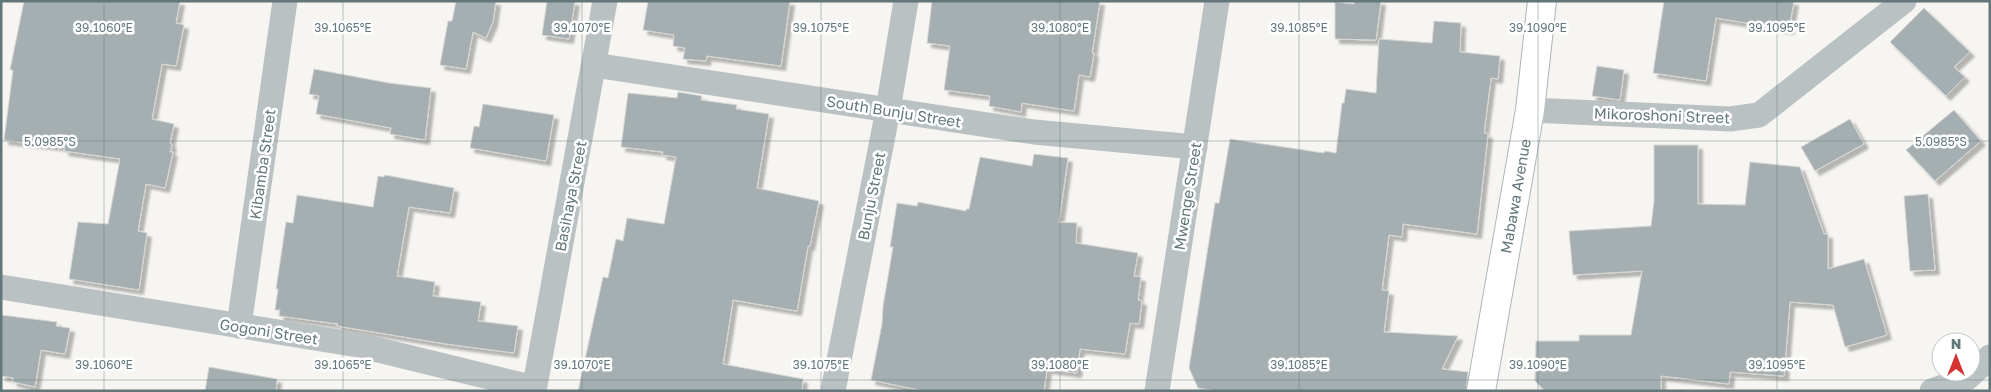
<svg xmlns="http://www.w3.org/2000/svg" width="1991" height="392" viewBox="0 0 1991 392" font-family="'Golos Text',sans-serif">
  <defs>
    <filter id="shadow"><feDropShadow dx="4.5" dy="4.5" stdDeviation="1" flood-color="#0004"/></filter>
  </defs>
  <rect width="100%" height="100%" fill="#f6f5f2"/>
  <!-- building -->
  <g fill="#a5afb1" stroke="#d7d7d5" filter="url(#shadow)">
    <polygon points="24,1 180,1 176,23 184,25 176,66 162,64 152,119 174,124 170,143 172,144 170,152 173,152 165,188 146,184 138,231 147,233 139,290 69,279 78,222 108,224 120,159 64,151 65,147 4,140 13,70 10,70"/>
    <polygon points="456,1 496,1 493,22 486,38 473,32 466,69 440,65 448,21 452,21"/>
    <polygon points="547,1 575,1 569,39 542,35"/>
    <polygon points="648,1 790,1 781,66 707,56 706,61 683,59 685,48 673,46 674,35 643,30"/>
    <polygon points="932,1 1100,1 1092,53 1094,53 1090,77 1079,75 1074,111 1022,103 1021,112 989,106 990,96 944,90 950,46 927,43"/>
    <polygon points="1354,1 1381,1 1376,40 1335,39 1335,2 1354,4"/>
    <polygon points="1664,1 1794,1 1789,30 1716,18 1706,81 1653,73"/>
    <polygon points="1924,8 1970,52 1954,67 1965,77 1946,96 1890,42"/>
    <polygon points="1434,21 1461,23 1460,52 1500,56 1498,79 1491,78 1484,133 1488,134 1477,234 1403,224 1402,237 1389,235 1382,290 1389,291 1384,332 1458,336 1442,369 1468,372 1466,391 1218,391 1198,388 1189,368 1215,203 1219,203 1230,139 1324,153 1325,151 1336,153 1342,103 1344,103 1346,89 1376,93 1379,39 1432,43"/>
    <polygon points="1597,66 1624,70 1620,100 1592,96"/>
    <polygon points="314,69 389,83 431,88 425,140 390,134 391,128 316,114 319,96 309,94"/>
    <polygon points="678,92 702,96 701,100 737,105 736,109 769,114 757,188 819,201 810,246 808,246 797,311 733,300 723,364 803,379 802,391 578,391 603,277 608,278 616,239 623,241 627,218 664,224 676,157 662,155 663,152 621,147 628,93 677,98"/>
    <polygon points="483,104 554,115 546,161 470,148 474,126 479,127"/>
    <polygon points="1954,110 1981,141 1935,181 1906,150"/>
    <polygon points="1850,119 1864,144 1815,171 1801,147"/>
    <polygon points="1654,145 1698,145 1698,204 1745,205 1750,162 1800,167 1824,234 1828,234 1828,269 1864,259 1887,335 1845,347 1833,305 1790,302 1784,376 1730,372 1729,384 1661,376 1661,391 1545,391 1535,381 1536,341 1579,341 1579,335 1631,335 1642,271 1573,275 1569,231 1651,226 1654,201"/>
    <polygon points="1034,154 1068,158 1059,222 1077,223 1076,243 1138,253 1134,276 1141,277 1138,300 1142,301 1139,324 1130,323 1125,354 1080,349 1077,373 1047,369 1044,391 924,391 871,380 882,324 883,306 893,247 890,247 897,203 917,206 918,202 966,211 966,209 969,209 980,157 1032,166"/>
    <polygon points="385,175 454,188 450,213 409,207 397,276 435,282 433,296 481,302 478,321 518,326 514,353 446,344 337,326 338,324 279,316 280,310 275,310 278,289 276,289 286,222 293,223 297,195 373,207 378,176 384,177"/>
    <polygon points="1928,194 1935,270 1910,271 1904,196"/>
    <polygon points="1,315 57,322 56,326 70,328 65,354 41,350 35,387 13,382 13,378 1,376"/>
    <polygon points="209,367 277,379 276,391 205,391"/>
  </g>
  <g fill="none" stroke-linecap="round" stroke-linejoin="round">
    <defs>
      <g id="secondary">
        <path id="s1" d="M1481 391 1530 110 1542 1"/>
      </g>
    </defs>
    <!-- secondary casing -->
    <use href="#secondary" stroke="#adb5b7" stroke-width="30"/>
    <!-- street -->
    <g stroke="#bac1c2" stroke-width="25">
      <polyline points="594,65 1034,132 1195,147"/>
      <polyline points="1530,110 1730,119 1759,115 1904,1"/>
      <polyline points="1,287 358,345 534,388"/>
      <polyline points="239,326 285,1"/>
      <polyline points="534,391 605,1"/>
      <polyline points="833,391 888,110 906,1"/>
      <polyline points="1157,391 1217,1"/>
      <polyline points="1932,391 1967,378 1990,357"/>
    </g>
    <!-- secondary -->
    <use href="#secondary" stroke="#fff" stroke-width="28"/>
  </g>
  <!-- ticks -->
  <path fill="none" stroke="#63777b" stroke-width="1" stroke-opacity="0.45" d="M104 1V391M343 1V391M582 1V391M821 1V391M1060 1V391M1299 1V391M1538 1V391M1777 1V391M1 141H1990M1 380H1990"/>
  <g text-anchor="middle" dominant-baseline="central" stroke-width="5" stroke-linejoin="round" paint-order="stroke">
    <!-- street labels -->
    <g font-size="15" fill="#63777b" stroke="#fff">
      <text transform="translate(894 111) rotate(9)">South Bunju Street</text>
      <text transform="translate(1662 115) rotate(2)">Mikoroshoni Street</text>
      <text transform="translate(262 164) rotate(-82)">Kibamba Street</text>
      <text transform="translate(570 196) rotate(-79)">Basihaya Street</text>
      <text transform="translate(871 196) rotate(-79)">Bunju Street</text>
      <text transform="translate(1187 196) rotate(-81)">Mwenge Street</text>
      <text stroke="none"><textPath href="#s1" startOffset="198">Mabawa Avenue</textPath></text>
      <text transform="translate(269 331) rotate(9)">Gogoni Street</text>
    </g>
  </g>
  <g font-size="12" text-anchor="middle" fill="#63777b" stroke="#fff" stroke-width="5" stroke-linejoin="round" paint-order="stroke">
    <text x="104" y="32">39.1060°E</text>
    <text x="343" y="32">39.1065°E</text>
    <text x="582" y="32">39.1070°E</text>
    <text x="821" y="32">39.1075°E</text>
    <text x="1060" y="32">39.1080°E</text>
    <text x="1299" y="32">39.1085°E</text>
    <text x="1538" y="32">39.1090°E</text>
    <text x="1777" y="32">39.1095°E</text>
    <text x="50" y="146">5.0985°S</text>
    <text x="1941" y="146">5.0985°S</text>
    <text x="104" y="369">39.1060°E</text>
    <text x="343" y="369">39.1065°E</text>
    <text x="582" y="369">39.1070°E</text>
    <text x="821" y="369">39.1075°E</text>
    <text x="1060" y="369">39.1080°E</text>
    <text x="1299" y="369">39.1085°E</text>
    <text x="1538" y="369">39.1090°E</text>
    <text x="1777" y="369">39.1095°E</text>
  </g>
  <!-- border -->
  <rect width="1991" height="392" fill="none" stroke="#63777b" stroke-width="5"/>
  <!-- north arrow -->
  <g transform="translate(1956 357)"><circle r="24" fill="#ffffff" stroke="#c1c9ca"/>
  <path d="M0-4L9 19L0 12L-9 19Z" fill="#d63233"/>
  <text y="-8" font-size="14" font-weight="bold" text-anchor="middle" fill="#63777b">N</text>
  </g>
</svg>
